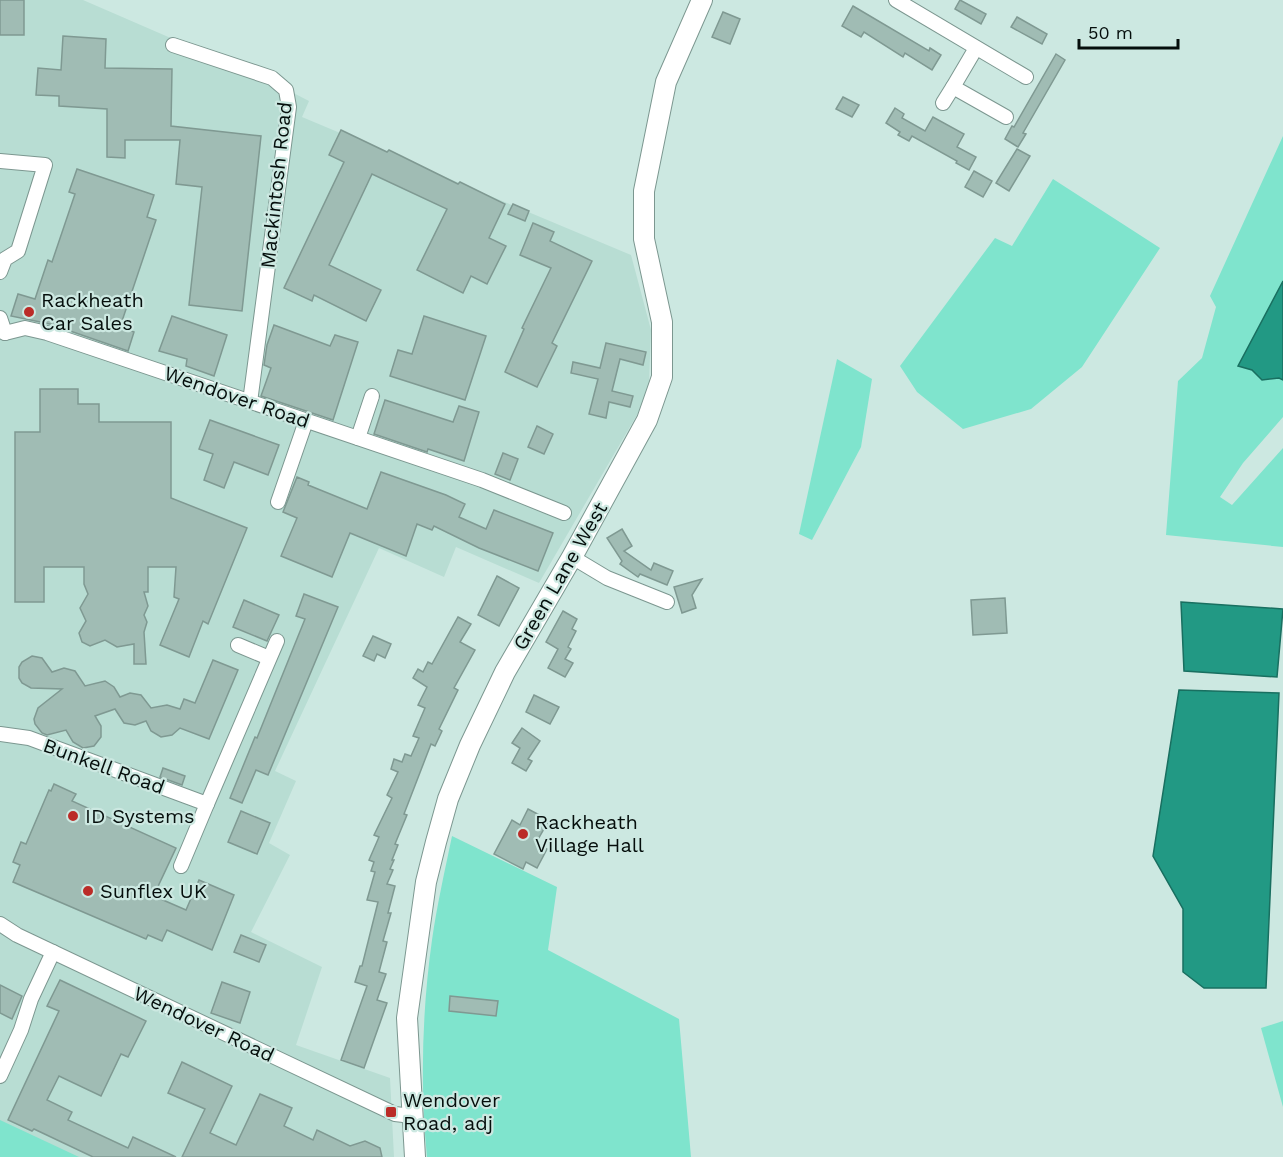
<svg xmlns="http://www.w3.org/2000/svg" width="1283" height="1157" viewBox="0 0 1283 1157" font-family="'Work Sans',sans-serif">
  <rect width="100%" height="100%" fill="#cce8e1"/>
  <!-- built -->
  <polygon fill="#b8ddd3" points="0,0 83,0 272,82 309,101 302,117 631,255 651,330 649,384 638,413 539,583 456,547 444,577 379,548 275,771 296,781 269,843 290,855 251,932 322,967 296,1045 390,1078 394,1157 14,1157 0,1150"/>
  <!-- green -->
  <g fill="#7fe4cd">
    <polygon points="1283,136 1283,281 1238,366 1252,370 1262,380 1279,378 1283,380 1283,417 1243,463 1220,497 1232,505 1283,448 1283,547 1166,535 1178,381 1202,358 1216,307 1210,296"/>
    <polygon points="1053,179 1160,248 1082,367 1031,409 963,429 917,392 900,366 995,238 1012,246"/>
    <polygon points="837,359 872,379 861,447 812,540 799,534"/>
    <path d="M452 836 557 887 548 950 679 1019 691 1157H427C420 1086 422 1011 432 940 437 905 445 870 452 836Z"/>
    <polygon points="1283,1021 1283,1107 1261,1028"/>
    <polygon points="0,1120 79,1157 0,1157"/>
  </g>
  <!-- water -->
  <g fill="#229984" stroke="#196f60" stroke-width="1.5">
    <polygon points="1283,281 1283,380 1279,378 1262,380 1252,370 1238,366"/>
    <polygon points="1181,602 1283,609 1277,677 1184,671"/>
    <polygon points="1179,690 1279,693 1266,988 1204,988 1183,972 1183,909 1153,856"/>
  </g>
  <!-- building -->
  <g fill="#a0bcb4" stroke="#7f9992" stroke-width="1.5">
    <rect x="0" y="0" width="24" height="35"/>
    <polygon points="960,0 986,14 981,24 955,9"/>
    <polygon points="853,6 929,51 930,48 941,55 932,70 905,53 903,57 864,32 861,37 842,26"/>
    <polygon points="723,12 740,19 730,44 712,37"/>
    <polygon points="1017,17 1047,34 1042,44 1011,27"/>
    <polygon points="63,36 106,39 105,68 172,69 171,126 261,136 242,311 189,305 202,187 176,184 180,140 125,140 125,158 107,157 107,109 59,106 59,96 36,95 38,68 61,70"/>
    <polygon points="1056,54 1065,60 1023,133 1026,134 1018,147 1005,139 1012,126 1014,127"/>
    <polygon points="843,97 859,105 852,117 836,109"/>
    <polygon points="895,108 904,114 902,118 925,131 933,117 964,134 957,147 976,157 969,170 956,163 957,161 912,136 909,141 898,135 900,132 886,123"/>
    <polygon points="341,130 387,152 389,150 458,184 460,182 505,204 489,238 506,246 487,284 471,276 463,293 417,270 447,209 372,174 329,265 381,290 366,321 314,295 312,301 284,288 344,162 329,155"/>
    <polygon points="1017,149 1030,156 1009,191 996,183"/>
    <polygon points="77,169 154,195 147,217 156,220 120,327 134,332 128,351 50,324 11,316 18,294 35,299 48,260 52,262 75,194 69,192"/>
    <polygon points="974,171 992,181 983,197 965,187"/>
    <polygon points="513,204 529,211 525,221 508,214"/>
    <polygon points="533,223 554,232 550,241 592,261 552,343 557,346 537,387 505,372 524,329 522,328 551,268 520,255"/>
    <polygon points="172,316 227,335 214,376 186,366 187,359 159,351"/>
    <polygon points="424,316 486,336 465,400 390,376 398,350 412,354"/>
    <polygon points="274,325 330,346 335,335 358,342 333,420 261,396 271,368 264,365 267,345"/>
    <polygon points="606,343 646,352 643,365 620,359 612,391 633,396 630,407 609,402 606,418 589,414 598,379 571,373 573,362 600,368"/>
    <polygon points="40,389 78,389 78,404 99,404 99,422 171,422 171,498 247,528 208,624 203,621 189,657 160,645 179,599 174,597 176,567 148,567 148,592 144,592 148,606 144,615 147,622 144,632 146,664 134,664 134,644 117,647 105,640 90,646 82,642 79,633 86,621 80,608 88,594 84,584 84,567 44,567 44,602 15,602 15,432 40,432"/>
    <polygon points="385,400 453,422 459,406 479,412 464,461 428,449 427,452 374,434"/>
    <polygon points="210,420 279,445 268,475 234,462 224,488 204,480 213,454 199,449"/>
    <polygon points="537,426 553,434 544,454 528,447"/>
    <polygon points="503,453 518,459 510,480 495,474"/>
    <polygon points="381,472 446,495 465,504 459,517 486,529 494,510 553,533 538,571 479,548 434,526 432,530 417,524 406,556 350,533 332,577 281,556 297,518 283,512 297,477 309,482 308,485 367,509"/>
    <polygon points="622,529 632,546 624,551 651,570 654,563 673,571 667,585 640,574 638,577 620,564 622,561 607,538"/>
    <polygon points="497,576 519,588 499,626 478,615"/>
    <polygon points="702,579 692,595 696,608 682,613 674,587"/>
    <polygon points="304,594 338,607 268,775 256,770 242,803 230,798 255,737 257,738 305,619 296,616"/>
    <polygon points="1005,598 1007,633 973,635 971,600"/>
    <polygon points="244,600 279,615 267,641 233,627"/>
    <polygon points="563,611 577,619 572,629 576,631 568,647 571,649 565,659 573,663 565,677 548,668 558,649 546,642"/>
    <polygon points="458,617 471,624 460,642 475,650 454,688 458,690 439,729 442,731 435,746 431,744 404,814 407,815 395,844 398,845 392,860 394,860 390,869 393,870 387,884 395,886 388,913 391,913 383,941 387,942 379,972 386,974 377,1000 387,1003 364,1068 341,1060 367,986 355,982 360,966 362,966 378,902 367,900 375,872 371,871 374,862 369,860 379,837 374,835 392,798 387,795 398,772 391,769 394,759 402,762 405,754 411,756 419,738 413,736 425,708 418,705 427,687 413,678 418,669 423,672 428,662 432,664"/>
    <polygon points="373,636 391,644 385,658 377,654 374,661 363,656"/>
    <polygon points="32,656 42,658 52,672 64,668 75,671 85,686 105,681 114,687 120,697 130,693 141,695 151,708 167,705 180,709 184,699 195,703 213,660 238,670 209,739 180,728 172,735 161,737 151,731 146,721 135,725 124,723 115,709 95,716 101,726 101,737 94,746 83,748 73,742 66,730 47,735 42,733 35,724 34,719 38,708 62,689 31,688 22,683 19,678 19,667 22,662"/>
    <polygon points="534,695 559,707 550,724 526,712"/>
    <polygon points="522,728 540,741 528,759 532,761 526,771 512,763 520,748 512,743"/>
    <polygon points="163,768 185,776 182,785 160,777"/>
    <polygon points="54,784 76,794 72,801 176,848 154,895 163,900 186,910 199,880 234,895 212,950 167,930 162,941 148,935 146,939 13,882 20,865 13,862 21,842 26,844 49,790 51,791"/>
    <polygon points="528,809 549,820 536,843 547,849 537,868 526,862 523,869 494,854 512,820 520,825"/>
    <polygon points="241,811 270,823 257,854 228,842"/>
    <polygon points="241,935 266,945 259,962 234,952"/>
    <polygon points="60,980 146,1021 128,1057 121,1054 101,1096 59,1076 47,1100 72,1112 68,1120 128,1148 133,1137 176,1157 93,1157 34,1129 32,1131 8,1120 59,1011 47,1006"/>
    <polygon points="222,982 250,992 240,1023 211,1013"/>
    <polygon points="0,985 22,996 12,1019 0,1013"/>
    <polygon points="450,996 498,1001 496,1016 449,1011"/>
    <polygon points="182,1062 232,1086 210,1133 236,1145 260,1094 292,1108 284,1126 313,1140 317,1130 350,1146 365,1141 380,1148 382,1157 182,1157 205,1109 168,1093"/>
  </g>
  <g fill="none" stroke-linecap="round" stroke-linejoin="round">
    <defs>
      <g id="street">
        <polyline points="896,0 1026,77"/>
        <polyline points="173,45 272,78 286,90 289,107 250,402"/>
        <polyline points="976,48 953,87 1006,117"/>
        <polyline points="943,103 953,87"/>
        <polyline points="0,161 45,165 18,251 5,259 0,272"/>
        <polyline points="0,318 5,333"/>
        <polyline points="5,333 25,328 47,333 482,480 564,513"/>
        <polyline points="358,438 372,396"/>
        <polyline points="278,502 306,421"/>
        <polyline points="572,557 607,578 667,602"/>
        <polyline points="238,645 269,658"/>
        <polyline points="0,734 29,738 207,804 181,866"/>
        <polyline points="207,804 277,641"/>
        <polyline points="0,924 17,935 395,1114 412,1116"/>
        <polyline points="0,1076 21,1030 31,999 53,952"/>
      </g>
      <polyline id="secondary" points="415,1157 407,1018 426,882 436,842 448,799 470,745 505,672 572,557 647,420 662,377 662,322 644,239 644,191 666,82 702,0"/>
    </defs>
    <!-- street casing -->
    <use href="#street" stroke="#7c9790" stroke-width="16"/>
    <!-- secondary casing -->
    <use href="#secondary" stroke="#7c9790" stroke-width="22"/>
    <!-- street -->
    <use href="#street" stroke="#fff" stroke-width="14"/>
    <!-- secondary -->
    <use href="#secondary" stroke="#fff" stroke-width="20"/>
  </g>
  <!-- markers -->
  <g fill="#bb2c28" stroke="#cce8e1" stroke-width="2">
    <circle cx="29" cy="312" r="6"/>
    <circle cx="73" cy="816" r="6"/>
    <circle cx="523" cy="834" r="6"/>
    <circle cx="88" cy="891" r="6"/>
    <rect x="385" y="1106" width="12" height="12" rx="3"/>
  </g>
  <g text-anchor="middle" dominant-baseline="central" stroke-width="4.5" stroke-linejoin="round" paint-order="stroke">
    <!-- street labels -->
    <g font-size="20" fill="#050e0c" stroke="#cce8e1">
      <text transform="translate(276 185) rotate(-84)">Mackintosh Road</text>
      <text transform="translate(237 397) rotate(19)">Wendover Road</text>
      <text transform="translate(560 576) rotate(-60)">Green Lane West</text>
      <text transform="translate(104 766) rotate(20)">Bunkell Road</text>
      <text transform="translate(204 1024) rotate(25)">Wendover Road</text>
    </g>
    <!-- poi labels -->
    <g font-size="20" fill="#050e0c" stroke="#cce8e1" text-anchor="start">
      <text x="41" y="300">Rackheath<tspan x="41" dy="23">Car Sales</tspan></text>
      <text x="85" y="816">ID Systems</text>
      <text x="535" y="822">Rackheath<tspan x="535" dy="23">Village Hall</tspan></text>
      <text x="100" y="891">Sunflex UK</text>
      <text x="403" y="1100">Wendover<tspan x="403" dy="23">Road, adj</tspan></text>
    </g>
  </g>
  <!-- scale -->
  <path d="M1079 39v9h99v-9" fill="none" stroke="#050e0c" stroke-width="3"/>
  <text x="1088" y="39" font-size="18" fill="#050e0c" stroke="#cce8e1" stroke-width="4.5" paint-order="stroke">50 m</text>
</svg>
